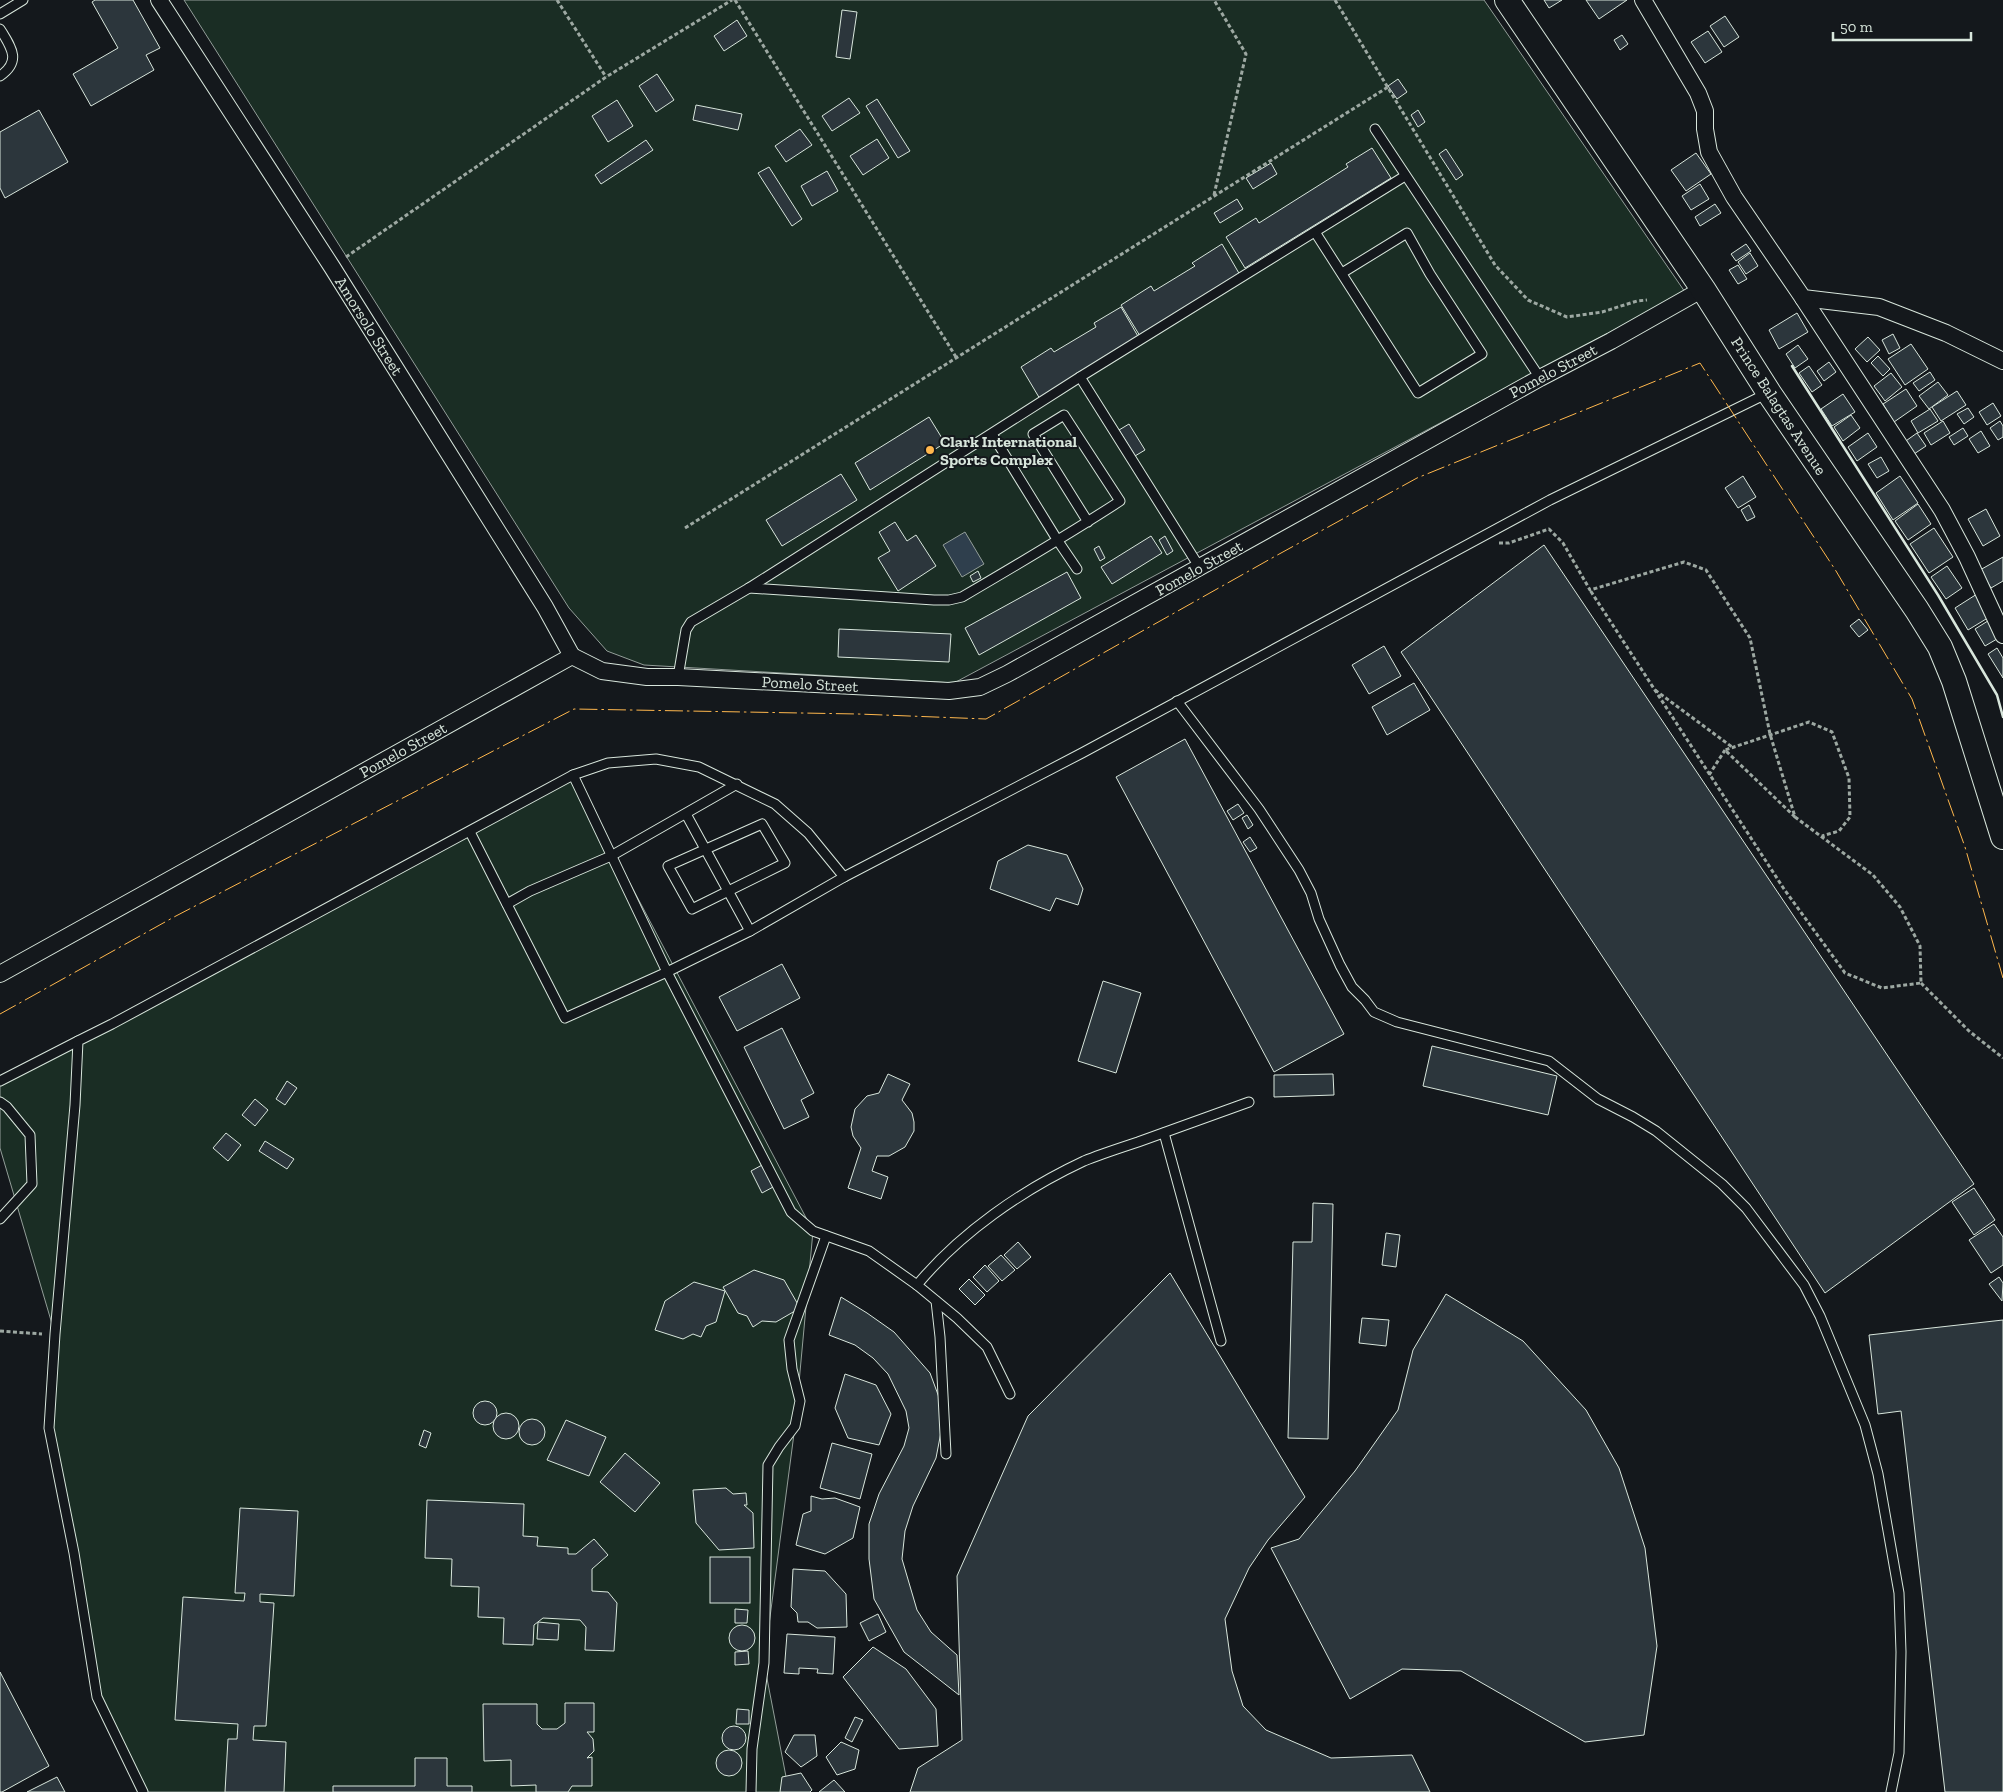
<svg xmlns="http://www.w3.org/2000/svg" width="2003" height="1792" viewBox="0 0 2003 1792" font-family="'Zilla Slab',serif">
  <rect width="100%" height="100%" fill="#14181c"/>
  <!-- green -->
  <g fill="#1a2d24" stroke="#939e99">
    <polygon points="184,0 1484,0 1685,292 954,683 644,665 607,651 569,608"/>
    <polygon points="573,775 813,1231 795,1426 764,1663 789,1792 143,1792 97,1697 49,1428 55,1334 0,1148 0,1081"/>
  </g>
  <!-- water -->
  <polygon fill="#2f3f4d" stroke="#939e99" points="965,532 984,564 962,577 943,545"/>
  <!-- building -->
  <g fill="#2c363c" stroke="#d8e6dc">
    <polygon points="95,0 133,0 160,48 146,55 154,70 91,106 73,74 118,48 92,2"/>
    <polygon points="1544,0 1562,0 1549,8"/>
    <polygon points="1586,0 1627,0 1599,19"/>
    <polygon points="842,10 857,12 850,59 836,57"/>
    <polygon points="1725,16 1739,37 1724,47 1710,26"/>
    <polygon points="737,20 747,36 724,51 714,36"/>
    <polygon points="1708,31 1722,52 1705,63 1691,42"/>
    <polygon points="1622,35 1628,44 1620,50 1614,40"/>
    <polygon points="657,74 674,100 656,112 639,86"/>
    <polygon points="1398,79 1407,92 1397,99 1388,86"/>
    <polygon points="849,98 860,113 832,131 822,116"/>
    <polygon points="877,99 910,151 898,158 866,106"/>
    <polygon points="617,100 633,126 608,142 592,116"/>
    <polygon points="696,105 742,114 738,130 693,120"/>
    <polygon points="39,110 68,162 5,198 0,188 0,132"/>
    <polygon points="1418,110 1425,122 1418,127 1411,115"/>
    <polygon points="800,129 812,145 786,162 775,146"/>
    <polygon points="877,139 889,158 863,175 850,156"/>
    <polygon points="646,140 653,150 601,184 595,175"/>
    <polygon points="1372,148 1391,178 1245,268 1226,237 1256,218 1259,223 1348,167 1346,164"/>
    <polygon points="1446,149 1463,175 1456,180 1439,154"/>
    <polygon points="1696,153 1711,174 1686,191 1671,170"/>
    <polygon points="1271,163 1277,174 1253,189 1246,178"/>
    <polygon points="769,167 802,219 792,226 758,173"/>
    <polygon points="827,171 838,191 812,206 801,186"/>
    <polygon points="1700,184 1709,199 1691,210 1682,196"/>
    <polygon points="1237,199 1243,209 1220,223 1214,213"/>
    <polygon points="1715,204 1721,213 1700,226 1695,217"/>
    <polygon points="1222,244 1240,275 1140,336 1121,305 1151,286 1154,291 1195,266 1192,263"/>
    <polygon points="1746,244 1751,251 1736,261 1731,254"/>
    <polygon points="1750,253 1758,266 1746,274 1738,262"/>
    <polygon points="1738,265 1747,279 1738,284 1729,270"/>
    <polygon points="1121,307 1139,338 1040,399 1021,367 1051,348 1054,352 1096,327 1094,323"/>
    <polygon points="1797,313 1808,332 1779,349 1769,330"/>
    <polygon points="1893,334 1900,348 1889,354 1882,340"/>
    <polygon points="1868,337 1880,350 1867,362 1855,349"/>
    <polygon points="1911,344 1928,369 1905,385 1888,359"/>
    <polygon points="1798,345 1808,359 1795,368 1786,354"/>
    <polygon points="1878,356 1890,369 1883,376 1871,363"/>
    <polygon points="1829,362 1836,372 1824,381 1817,371"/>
    <polygon points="1809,366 1822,385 1812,392 1799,373"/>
    <polygon points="1930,372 1935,380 1919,391 1913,383"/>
    <polygon points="1891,373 1902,387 1885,401 1874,386"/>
    <polygon points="1938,382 1948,395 1929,409 1919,396"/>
    <polygon points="1906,389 1917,406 1894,422 1883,404"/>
    <polygon points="1957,391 1966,405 1941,421 1932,407"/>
    <polygon points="1843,394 1855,412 1832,426 1821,409"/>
    <polygon points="1993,403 2001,416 1987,425 1979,412"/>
    <polygon points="1968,408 1974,417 1964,424 1957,414"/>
    <polygon points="1930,409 1938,421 1918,433 1911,421"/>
    <polygon points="1851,415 1860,428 1843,441 1834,427"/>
    <polygon points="929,417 945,443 870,490 855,463"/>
    <polygon points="1943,421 1950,433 1931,445 1924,433"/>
    <polygon points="2000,421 2003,426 2003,437 1998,440 1990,428"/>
    <polygon points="1129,424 1145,450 1135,456 1119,430"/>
    <polygon points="1963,428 1968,436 1954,445 1949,437"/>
    <polygon points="1981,431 1990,446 1978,453 1969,439"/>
    <polygon points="1868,433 1877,447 1857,461 1848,447"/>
    <polygon points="1917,433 1926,446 1911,456 1903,443"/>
    <polygon points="1881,457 1889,471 1877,478 1868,464"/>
    <polygon points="841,474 857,500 782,546 766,520"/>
    <polygon points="1743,476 1756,497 1738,508 1725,488"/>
    <polygon points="1900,476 1918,503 1893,520 1876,493"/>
    <polygon points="1918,504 1931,524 1908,540 1895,521"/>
    <polygon points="1749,505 1755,517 1747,521 1741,510"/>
    <polygon points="1986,509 2000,536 1983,546 1968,519"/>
    <polygon points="895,522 907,541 916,535 936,566 898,591 878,558 890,551 879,532"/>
    <polygon points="1934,528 1953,557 1929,573 1910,544"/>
    <polygon points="1151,536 1162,553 1112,584 1101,567"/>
    <polygon points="1165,536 1173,551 1167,555 1159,540"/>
    <polygon points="1544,545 1974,1184 1825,1293 1401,652"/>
    <polygon points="1099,546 1105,558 1100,561 1094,549"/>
    <polygon points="2003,557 2003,581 1991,588 1980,570"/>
    <polygon points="1947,566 1962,588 1946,599 1931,577"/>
    <polygon points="978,571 981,578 973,582 970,576"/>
    <polygon points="1067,572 1081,598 979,655 965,628"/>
    <polygon points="1977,594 1991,616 1968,630 1955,608"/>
    <polygon points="1859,619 1868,630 1859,637 1850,626"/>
    <polygon points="1991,619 2002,636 1985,646 1975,629"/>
    <polygon points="839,629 951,634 949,662 838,657"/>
    <polygon points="1384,646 1401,676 1369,694 1352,665"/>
    <polygon points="1997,648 2003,658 2003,678 1988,654"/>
    <polygon points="1414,683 1430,710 1387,735 1372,707"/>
    <polygon points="1185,739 1344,1034 1274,1072 1116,777"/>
    <polygon points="1238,804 1244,813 1233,820 1227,811"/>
    <polygon points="1247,815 1253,825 1248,829 1242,818"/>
    <polygon points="1250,837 1257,848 1250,852 1243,842"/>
    <polygon points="1028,845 1067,855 1083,889 1078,905 1056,898 1050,911 990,889 998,861"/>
    <polygon points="782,964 800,998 737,1031 719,997"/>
    <polygon points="1103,981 1141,993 1116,1073 1078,1061"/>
    <polygon points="782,1028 814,1093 801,1100 809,1117 784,1129 744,1047"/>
    <polygon points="1432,1046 1557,1076 1548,1115 1423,1086"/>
    <polygon points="888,1074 910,1084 902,1100 912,1113 914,1122 914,1131 905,1147 889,1156 877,1156 872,1171 888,1177 881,1199 848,1188 861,1148 853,1136 851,1127 855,1109 867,1096 879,1093"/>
    <polygon points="1333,1074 1334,1095 1274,1097 1274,1075"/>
    <polygon points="287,1081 297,1088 285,1105 276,1099"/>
    <polygon points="255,1099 268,1110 255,1126 242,1115"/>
    <polygon points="226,1133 241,1145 228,1161 213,1148"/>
    <polygon points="265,1141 294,1159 287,1169 259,1151"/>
    <polygon points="764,1164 775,1186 762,1193 751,1171"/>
    <polygon points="1974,1188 1995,1220 1974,1235 1952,1202"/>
    <polygon points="1313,1203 1333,1204 1328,1439 1288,1438 1293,1242 1312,1242"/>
    <polygon points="1994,1224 2003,1237 2003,1265 1991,1273 1969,1240"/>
    <polygon points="1386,1233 1400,1235 1396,1267 1382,1265"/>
    <polygon points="1018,1242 1031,1257 1017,1269 1004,1255"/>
    <polygon points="1001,1255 1015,1270 1002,1281 988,1266"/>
    <polygon points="985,1265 999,1281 987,1292 973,1277"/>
    <polygon points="754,1270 784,1280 800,1308 776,1322 762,1321 753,1327 747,1316 738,1313 723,1287"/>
    <polygon points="1170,1273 1305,1497 1268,1540 1249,1568 1225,1619 1232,1671 1243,1706 1266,1730 1331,1758 1412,1755 1430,1792 910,1792 918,1768 962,1740 957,1576 1028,1416"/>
    <polygon points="1999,1277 2003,1283 2002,1301 1989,1284"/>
    <polygon points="969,1279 985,1295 975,1305 959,1289"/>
    <polygon points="694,1282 725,1291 716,1322 706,1326 701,1337 693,1334 683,1339 655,1330 665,1301"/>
    <polygon points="1446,1294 1523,1341 1586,1410 1619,1468 1645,1548 1657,1646 1644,1735 1585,1742 1461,1671 1402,1669 1350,1699 1271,1548 1299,1539 1355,1471 1398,1410 1413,1350"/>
    <polygon points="841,1297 867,1313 894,1332 930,1373 940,1400 942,1427 936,1458 913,1506 905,1531 902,1559 917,1610 931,1632 957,1655 959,1695 904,1652 874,1599 869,1559 869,1524 879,1494 904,1446 909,1428 906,1411 888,1374 873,1358 855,1345 829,1335"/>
    <polygon points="1362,1318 1389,1320 1386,1346 1359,1343"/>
    <polygon points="2003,1320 2003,1792 1945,1792 1901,1411 1878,1414 1869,1335"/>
    <polygon points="845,1374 876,1385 891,1414 879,1445 848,1438 835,1408"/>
    <circle cx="485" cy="1413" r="12"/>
    <circle cx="506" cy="1426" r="13"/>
    <circle cx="532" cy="1432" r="13"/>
    <polygon points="566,1420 606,1437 589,1476 547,1460"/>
    <polygon points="424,1430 431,1433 426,1448 419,1445"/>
    <polygon points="832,1443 872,1454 860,1499 820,1488"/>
    <polygon points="625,1453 660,1483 635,1512 600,1482"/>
    <polygon points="726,1488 733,1494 746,1493 747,1505 744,1505 753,1513 754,1548 719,1550 696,1523 693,1490"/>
    <polygon points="811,1496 822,1499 835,1498 860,1507 853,1538 825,1554 796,1545 803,1514 811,1511"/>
    <polygon points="427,1500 524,1504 523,1536 538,1537 537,1546 568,1548 568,1554 576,1554 594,1539 608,1555 592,1569 592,1591 608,1592 617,1603 614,1651 585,1650 586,1627 580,1620 543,1618 534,1625 533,1645 503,1644 504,1618 478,1617 479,1587 451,1586 452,1559 425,1558"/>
    <polygon points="240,1508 298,1511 294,1596 260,1594 260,1602 274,1603 266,1726 254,1726 253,1740 286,1742 284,1792 225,1792 228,1739 237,1739 238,1724 175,1720 183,1597 244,1601 245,1593 235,1593"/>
    <rect x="710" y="1557" width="40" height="46"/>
    <polygon points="793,1569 825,1571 846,1594 847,1627 817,1628 808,1622 798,1622 797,1613 791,1607"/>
    <polygon points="735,1609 748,1610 747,1623 735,1623"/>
    <polygon points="878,1614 886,1632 869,1641 860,1623"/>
    <polygon points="538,1622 559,1624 558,1640 537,1639"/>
    <circle cx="742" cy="1638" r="13"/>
    <polygon points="787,1634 835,1637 833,1674 817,1673 818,1669 799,1668 799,1674 784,1673"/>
    <polygon points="873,1647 906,1669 936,1709 938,1746 899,1749 843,1677"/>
    <polygon points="748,1651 749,1664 735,1665 735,1652"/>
    <polygon points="0,1672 49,1766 2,1792 0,1792"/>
    <polygon points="565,1703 594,1703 594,1732 587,1732 593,1739 594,1751 587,1758 592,1757 592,1786 572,1786 568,1792 536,1792 536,1785 511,1786 511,1760 484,1761 483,1704 537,1704 537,1724 542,1729 557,1729 565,1723"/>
    <polygon points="737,1709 749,1710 749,1724 736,1724"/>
    <polygon points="855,1717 863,1720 852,1742 845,1738"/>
    <circle cx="734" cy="1738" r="12"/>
    <polygon points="794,1735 815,1735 817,1756 801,1767 785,1752"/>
    <polygon points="841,1742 859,1750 855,1769 837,1775 826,1757"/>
    <circle cx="729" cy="1763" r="13"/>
    <polygon points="415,1758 447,1758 447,1786 472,1786 472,1792 333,1792 333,1786 415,1786"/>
    <polygon points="801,1773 812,1790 810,1792 780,1792 782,1777"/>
    <polygon points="57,1777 65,1792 27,1792"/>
    <polygon points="834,1780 845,1792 819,1792"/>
  </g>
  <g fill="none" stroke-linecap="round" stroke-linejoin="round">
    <defs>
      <g id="lane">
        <polyline points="0,14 23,0"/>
        <path d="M0 29C11 47 22 61 0 76"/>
        <polyline points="1375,129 1540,378"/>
        <polyline points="1315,232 1418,393 1482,354 1430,274 1407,233 1342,273"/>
        <polyline points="1080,377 1200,568"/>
        <polyline points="992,434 1058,541 1077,569"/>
        <path d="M749 588 934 600H949L962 597C1015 566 1068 535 1120 501L1064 415 1033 434 1088 522"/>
        <polyline points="678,677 686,630 691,622 749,588 1080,377 1405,176"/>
        <polyline points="1177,701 1259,809 1299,870 1311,893 1319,919 1340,965 1352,987 1365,1000 1374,1012 1397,1022 1549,1061 1598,1099 1633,1117 1656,1131 1722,1184 1746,1208 1804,1285 1820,1316 1865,1425 1878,1474 1899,1593 1901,1652 1899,1753 1891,1792"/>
        <polyline points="573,775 608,763 656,759 699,767 775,804 808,833 844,877"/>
        <polyline points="686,814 750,931"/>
        <polygon points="762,824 785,863 692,909 668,866"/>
        <polyline points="470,832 565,1018 667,972 750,931 844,877 1082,753 1550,500 1768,393"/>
        <polyline points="507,904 530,891 611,856 737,784"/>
        <polyline points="0,1081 78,1041"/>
        <polyline points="0,1102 7,1107 30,1135 32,1184 0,1219"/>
        <polyline points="1164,1133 1221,1341"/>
        <polyline points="917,1285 957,1318 987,1347 1010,1394"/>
        <polyline points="936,1301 940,1337 946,1454"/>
        <path d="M143 1792 97 1697 74 1553 49 1428 55 1334 75 1105 78 1041 112 1024 573 775 667 972 791 1212 813 1231 869 1251 917 1285C960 1233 1022 1190 1084 1161 1101 1154 1120 1148 1138 1142 1175 1129 1212 1115 1249 1102"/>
        <polyline points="751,1792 752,1749 764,1663 768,1465 779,1447 795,1426 800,1401 792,1369 789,1340 826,1236"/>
      </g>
      <g id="street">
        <polyline points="159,0 332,267 545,607 572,656"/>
        <polyline points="1643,0 1698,93 1705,111 1705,129 1709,152 1734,197 1803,298 1879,307 1946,333 2003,361"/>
        <polyline points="1803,298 1942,510 1967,557 2003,635"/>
        <polyline points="572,656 602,671 647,677 678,677 949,691 980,687 1007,674 1540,378 1611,341 1703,289"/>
        <polyline points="0,974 572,656"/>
      </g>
      <polyline id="secondary" points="1507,0 1703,289 1769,393 1917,610 1940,647 1954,681 2003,837"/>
    </defs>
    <!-- lane casing -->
    <use href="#lane" stroke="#d8e6dc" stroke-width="11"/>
    <!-- street casing -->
    <use href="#street" stroke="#d8e6dc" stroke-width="18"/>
    <!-- secondary casing -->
    <use href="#secondary" stroke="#d8e6dc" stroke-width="26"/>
    <!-- path -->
    <g stroke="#9da8a2" stroke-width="3" stroke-dasharray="4 2.5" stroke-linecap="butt">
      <polyline points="557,0 606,77"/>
      <polyline points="735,0 956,357"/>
      <polyline points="1335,0 1495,265 1528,300 1567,317 1602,312 1637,301 1647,300"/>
      <polyline points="1214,195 1246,54 1214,0"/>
      <polyline points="346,257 606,77 732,0"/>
      <polyline points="685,528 1388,87"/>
      <polyline points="1499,543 1509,543 1549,529 1563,543 1590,590 1684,562 1706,570 1750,638 1770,734 1795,817 1873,875 1900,907 1920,946 1921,983 1882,988 1845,973 1784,889 1590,590"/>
      <polyline points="1655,690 1732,747"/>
      <polyline points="1709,775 1725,750"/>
      <polyline points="1795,817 1725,750 1809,722 1832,732 1849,778 1850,817 1839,831 1822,836"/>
      <polyline points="1921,983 1969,1031 2003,1058"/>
      <polyline points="0,1331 42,1334"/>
    </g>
    <!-- lane -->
    <use href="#lane" stroke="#14181c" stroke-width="9"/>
    <!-- street -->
    <use href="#street" stroke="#14181c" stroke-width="16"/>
    <!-- secondary -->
    <use href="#secondary" stroke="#14181c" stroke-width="24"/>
    <!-- wall -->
    <polyline stroke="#d8e6dc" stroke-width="2.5" points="1792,366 1938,595 1997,695 2003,717"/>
    <!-- power -->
    <polyline stroke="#ffb74d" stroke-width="1" stroke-dasharray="18 4 2.5 4" stroke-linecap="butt" points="0,1014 174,917 574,709 858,714 986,719 1272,558 1417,478 1700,363 1836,571 1912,699 1965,847 2003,978"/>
  </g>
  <!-- markers -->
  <circle fill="#ffb74d" stroke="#14181c" stroke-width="2" cx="930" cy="450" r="5"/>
  <g text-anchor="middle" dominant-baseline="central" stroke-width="4" stroke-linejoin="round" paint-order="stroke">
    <!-- street labels -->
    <g font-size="16" fill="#d8e6dc" stroke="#14181c">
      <text transform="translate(369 326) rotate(58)">Amorsolo Street</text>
      <text transform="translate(1553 371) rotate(-28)">Pomelo Street</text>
      <text transform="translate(1779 406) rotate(57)">Prince Balagtas Avenue</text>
      <text transform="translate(1199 568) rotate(-29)">Pomelo Street</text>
      <text transform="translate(810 684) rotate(3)">Pomelo Street</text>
      <text transform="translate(403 750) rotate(-29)">Pomelo Street</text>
    </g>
    <!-- poi labels -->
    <g font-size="16" font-weight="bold" fill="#d8e6dc" stroke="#14181c" text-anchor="start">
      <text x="940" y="441">Clark International<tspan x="940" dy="18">Sports Complex</tspan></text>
    </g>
  </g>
  <!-- scale -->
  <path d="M1833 32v8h138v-8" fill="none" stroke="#d8e6dc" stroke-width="2.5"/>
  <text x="1840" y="32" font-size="15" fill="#d8e6dc" stroke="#14181c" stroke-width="4" paint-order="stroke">50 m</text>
</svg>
